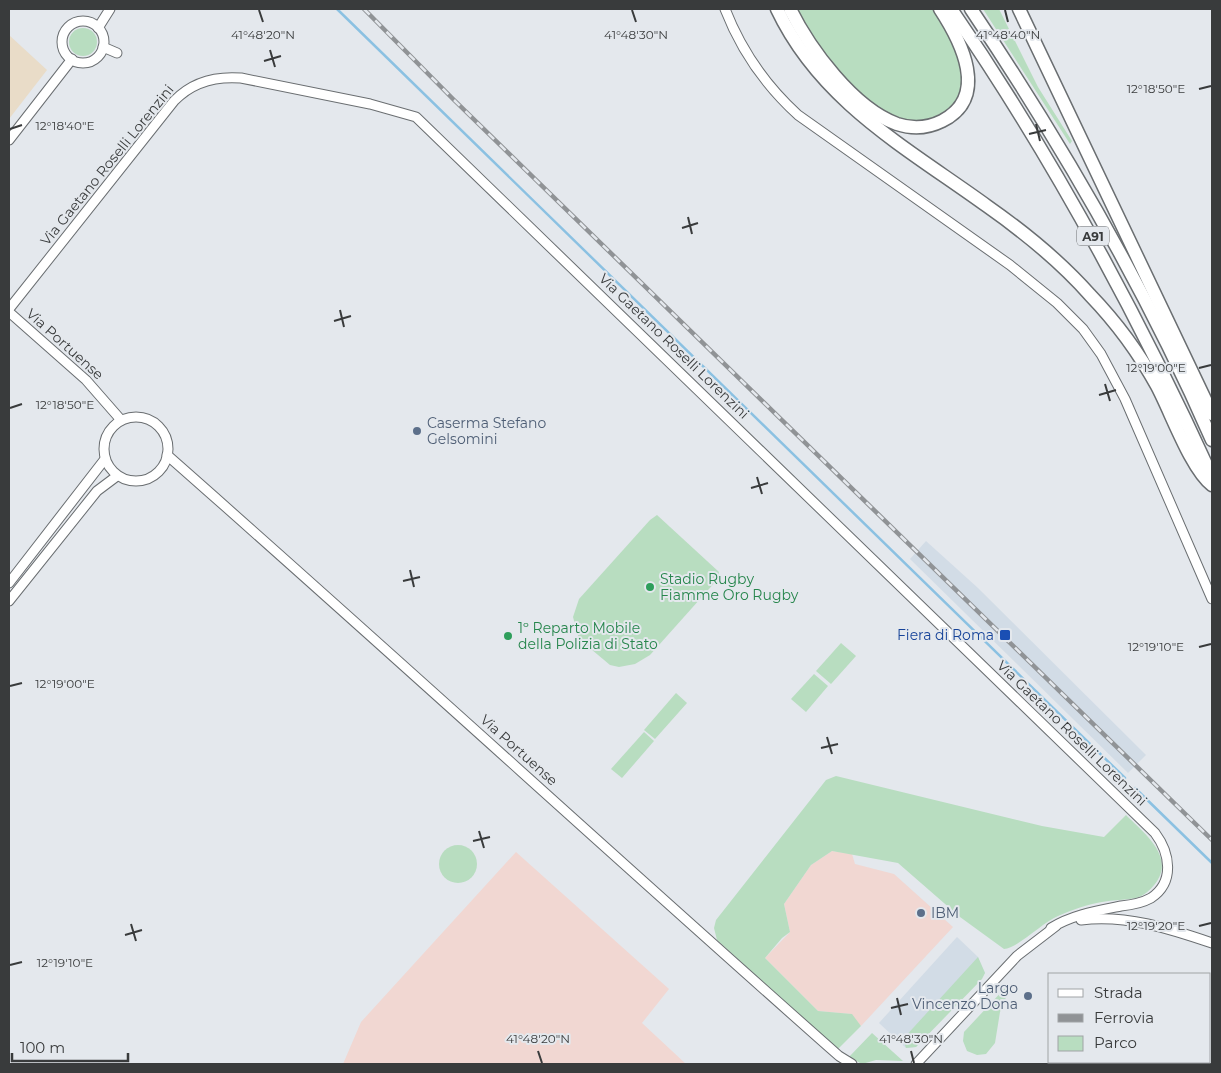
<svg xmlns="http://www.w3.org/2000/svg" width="1221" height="1073" viewBox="0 0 1221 1073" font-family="Montserrat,sans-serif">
  <rect width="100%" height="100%" fill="#e4e8ed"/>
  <!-- commercial -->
  <g fill="#f1d7d2">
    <polygon points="832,851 852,854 855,864 894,874 953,927 861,1026 851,1014 818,1011 765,958 790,932 784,904 811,865"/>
    <polygon points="516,852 669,989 642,1023 686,1064 343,1064 361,1022"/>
  </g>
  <!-- built -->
  <g fill="#d2dce6">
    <polygon points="926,541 978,588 1146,755 1128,773 910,559"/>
    <polygon points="957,937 978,957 985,973 916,1047 906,1048 879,1023"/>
  </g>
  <!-- education -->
  <polygon fill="#e9dcc8" points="9,35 47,70 9,119"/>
  <!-- green -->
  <g fill="#b8ddc0">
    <path d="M794 9H932C953 40 986 98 934 118 918 124 902 122 887 113 845 89 819 48 794 9Z"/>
    <polygon points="983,9 999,9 1038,87 1072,141 1070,144"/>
    <circle cx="83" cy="42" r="14"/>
    <polygon points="657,515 719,572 717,580 650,655 635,664 619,667 610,665 579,639 573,617 579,599 650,520"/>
    <polygon points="841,643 856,656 831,684 816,671"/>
    <polygon points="814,674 828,686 806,712 791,699"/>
    <polygon points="676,693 687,703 655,739 644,730"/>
    <polygon points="644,732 654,741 622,778 611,769"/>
    <path d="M836 776 1042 826 1104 837 1126 815C1144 833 1176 857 1155 884 1150 890 1144 896 1136 898 1125 900 1113 900 1102 902 1088 904 1072 910 1058 916 1043 922 1018 948 1004 949L960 917 898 863 832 851 811 865 784 904 790 932 782 938 765 958 818 1011 852 1014 861 1026 837 1050 717 940 714 928 716 920 826 780Z"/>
    <circle cx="458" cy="864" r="19"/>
    <polygon points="978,957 985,973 982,979 916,1047 906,1048 903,1039"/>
    <polygon points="1006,987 1009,990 1000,1012 995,1043 986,1054 977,1055 967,1051 963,1041 964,1032"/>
    <polygon points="872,1033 903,1061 876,1060 862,1064 849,1057"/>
  </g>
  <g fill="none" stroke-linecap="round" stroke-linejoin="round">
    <!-- stream -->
    <g stroke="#8bc1e2" stroke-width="2.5">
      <polyline points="337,9 1125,778"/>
      <polyline points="1135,788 1212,863"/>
    </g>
    <defs>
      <g id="minor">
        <path d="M725 9C741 50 765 85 798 115L1010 265 1057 303 1083 329 1101 354 1125 399 1212 599"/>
        <circle cx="83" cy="42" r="21"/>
        <polyline points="98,28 110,9"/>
        <polyline points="103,47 117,53"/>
        <polyline points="9,140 72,59"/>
        <path d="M9 309 174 101C192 82 215 76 241 78L370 104 416 117 1155 833C1170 853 1175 882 1151 898 1142 903 1131 905 1121 906 1096 911 1072 915 1051 928"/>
        <polyline points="9,312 86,380 121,420"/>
        <circle cx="136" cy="449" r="32"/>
        <path d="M167 455C393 654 614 857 839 1056L852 1064"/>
        <polyline points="9,583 105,459"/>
        <polyline points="9,601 97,491 117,476"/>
        <path d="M1081 920C1125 914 1171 929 1212 943"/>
        <polyline points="916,1064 1017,956 1056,926"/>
      </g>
      <g id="highway">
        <path d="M777 9C821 102 907 148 987 206 1024 232 1060 261 1090 295 1116 322 1139 353 1157 386 1171 412 1191 469 1212 485"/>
        <path d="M790 9C810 49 853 108 897 124 912 129 928 128 942 121 990 97 961 41 940 9"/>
        <path d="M951 9C1053 157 1137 313 1212 477"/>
        <path d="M971 9C1063 146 1146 289 1212 440"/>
        <polyline points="1019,9 1212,414"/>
      </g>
    </defs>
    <!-- minor casing -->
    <use href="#minor" stroke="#6a6e71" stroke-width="11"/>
    <!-- highway casing -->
    <use href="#highway" stroke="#6a6e71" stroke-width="15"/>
    <!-- minor -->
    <use href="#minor" stroke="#fff" stroke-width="9"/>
    <!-- highway -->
    <use href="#highway" stroke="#fff" stroke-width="12"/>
    <defs>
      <polyline id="rail" points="364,9 453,99 1212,840"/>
    </defs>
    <!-- rail casing -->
    <use href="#rail" stroke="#909396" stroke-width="4.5"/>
    <!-- rail -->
    <use href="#rail" stroke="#e4e8ed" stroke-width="2.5" stroke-dasharray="8" stroke-linecap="butt"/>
  </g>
  <!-- ticks -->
  <path fill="none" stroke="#393b3c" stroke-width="2" d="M259 10 263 22M632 10 636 22M1005 10 1008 22M270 50 275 67M264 61 281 56M1199 89 1211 86M1036 124 1040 141M10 129 22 125M1029 134 1046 130M688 217 692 234M682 228 698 223M340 310 344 327M334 321 351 316M1199 368 1211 365M1105 384 1110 401M1099 395 1116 390M10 408 22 404M757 477 762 494M751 488 768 483M410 570 414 587M403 581 420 577M1199 647 1211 644M10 686 22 683M827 737 832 754M821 748 838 744M479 831 484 848M473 841 490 837M131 924 136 941M1199 926 1211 923M125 935 142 930M10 965 22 962M897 998 901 1015M891 1008 908 1004M538 1051 542 1063M911 1051 914 1063"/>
  <!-- markers -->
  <g fill="#5c6f8a" stroke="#e4e8ed" stroke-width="2">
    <circle cx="417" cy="431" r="5"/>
    <circle cx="921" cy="913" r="5"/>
    <circle cx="1028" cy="996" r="5"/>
  </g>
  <g fill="#2e9e5b" stroke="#e4e8ed" stroke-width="2">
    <circle cx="650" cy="587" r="5"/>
    <circle cx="508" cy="636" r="5"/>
  </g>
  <rect fill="#1a4fb4" stroke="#e4e8ed" stroke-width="2" x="999" y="629" width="12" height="12" rx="2.5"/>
  <g text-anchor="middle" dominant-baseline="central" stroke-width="4" stroke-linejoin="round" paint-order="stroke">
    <!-- shield labels -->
    <rect fill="#e4e8ed" stroke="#6c6f71" stroke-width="1" x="1077" y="226.5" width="32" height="19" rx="4"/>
    <g font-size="12" font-weight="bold" fill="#393b3c">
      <text x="1093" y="236">A91</text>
    </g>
    <!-- street labels -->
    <g font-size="14" fill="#393b3c" stroke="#e4e8ed">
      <text transform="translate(107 165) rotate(-51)">Via Gaetano Roselli Lorenzini</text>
      <text transform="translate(65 344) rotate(42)">Via Portuense</text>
      <text transform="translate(674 346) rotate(44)">Via Gaetano Roselli Lorenzini</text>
      <text transform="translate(1072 733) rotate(44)">Via Gaetano Roselli Lorenzini</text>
      <text transform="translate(519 750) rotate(42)">Via Portuense</text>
    </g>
    <!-- service labels -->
    <g font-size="14" fill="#4e5e75" stroke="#e4e8ed" text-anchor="start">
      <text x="427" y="423">Caserma Stefano<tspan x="427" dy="16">Gelsomini</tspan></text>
      <text x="931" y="913">IBM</text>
      <text x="1018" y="988" text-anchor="end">Largo<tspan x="1018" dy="16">Vincenzo Dona</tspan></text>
    </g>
    <!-- leisure labels -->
    <g font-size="14" fill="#27864d" stroke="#e4e8ed" text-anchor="start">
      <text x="660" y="579">Stadio Rugby<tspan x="660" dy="16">Fiamme Oro Rugby</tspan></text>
      <text x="518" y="628">1º Reparto Mobile<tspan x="518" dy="16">della Polizia di Stato</tspan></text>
    </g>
    <!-- transit labels -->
    <g font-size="14" fill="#164399" stroke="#e4e8ed" text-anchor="end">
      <text x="994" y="635">Fiera di Roma</text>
    </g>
  </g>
  <g font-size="12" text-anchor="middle" fill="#393b3c" stroke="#e4e8ed" stroke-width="4" stroke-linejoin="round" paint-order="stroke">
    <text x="263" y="39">41°48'20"N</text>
    <text x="636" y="39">41°48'30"N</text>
    <text x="1008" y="39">41°48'40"N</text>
    <text x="1156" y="93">12°18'50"E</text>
    <text x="65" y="130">12°18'40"E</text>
    <text x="1156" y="372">12°19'00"E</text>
    <text x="65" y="409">12°18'50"E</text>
    <text x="1156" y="651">12°19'10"E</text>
    <text x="65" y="688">12°19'00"E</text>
    <text x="1156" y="930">12°19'20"E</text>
    <text x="65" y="967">12°19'10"E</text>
    <text x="538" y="1043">41°48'20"N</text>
    <text x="911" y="1043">41°48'30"N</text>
  </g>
  <!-- border -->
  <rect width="1221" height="1073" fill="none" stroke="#393b3c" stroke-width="20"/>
  <!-- legend -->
  <rect x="1048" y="973" width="162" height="90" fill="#e4e8ed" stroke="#a0a3a6"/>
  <rect x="1058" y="989" width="25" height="8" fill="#ffffff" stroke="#a0a3a6"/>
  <text x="1094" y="998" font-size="15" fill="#393b3c">Strada</text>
  <rect x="1058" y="1014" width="25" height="8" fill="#909396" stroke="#a0a3a6"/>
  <text x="1094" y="1023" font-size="15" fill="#393b3c">Ferrovia</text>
  <rect x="1058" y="1036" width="25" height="15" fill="#b8ddc0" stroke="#a0a3a6"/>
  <text x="1094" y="1048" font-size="15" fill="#393b3c">Parco</text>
  <!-- scale -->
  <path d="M12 1053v8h116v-8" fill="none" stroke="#393b3c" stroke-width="2.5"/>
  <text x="20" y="1053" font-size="15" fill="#393b3c" stroke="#e4e8ed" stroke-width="4" paint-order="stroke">100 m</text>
</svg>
